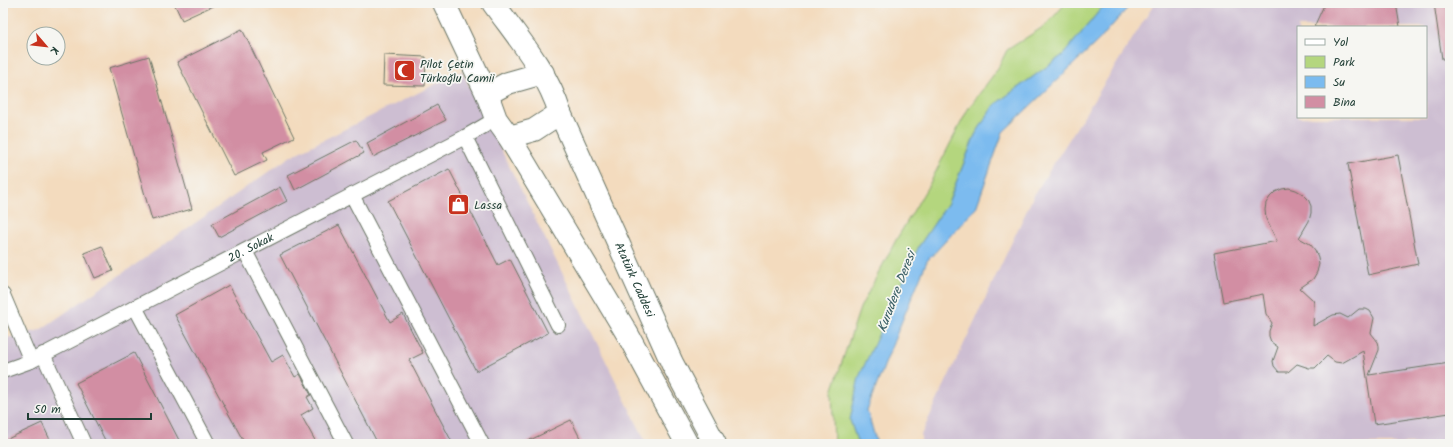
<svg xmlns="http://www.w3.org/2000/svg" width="1453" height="447" viewBox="0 0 1453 447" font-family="Kalam,sans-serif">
  <rect width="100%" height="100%" fill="#f6f6f2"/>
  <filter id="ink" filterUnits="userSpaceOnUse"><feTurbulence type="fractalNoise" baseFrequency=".025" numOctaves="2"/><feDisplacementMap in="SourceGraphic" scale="8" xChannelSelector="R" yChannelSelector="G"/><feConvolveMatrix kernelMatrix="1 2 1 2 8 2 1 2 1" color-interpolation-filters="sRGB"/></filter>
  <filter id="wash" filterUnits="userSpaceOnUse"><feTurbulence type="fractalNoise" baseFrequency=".012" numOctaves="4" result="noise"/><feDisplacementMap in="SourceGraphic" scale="16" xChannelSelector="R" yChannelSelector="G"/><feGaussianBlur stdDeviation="0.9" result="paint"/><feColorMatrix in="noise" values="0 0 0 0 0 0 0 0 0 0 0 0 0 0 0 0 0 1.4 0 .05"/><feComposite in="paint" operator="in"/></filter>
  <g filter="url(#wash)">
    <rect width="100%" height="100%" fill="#f3dbbe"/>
    <!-- industrial -->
    <g fill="#cdbed2" fill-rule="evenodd">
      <path d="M1155 3H1450V444H921V435L1034 195ZM1298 27H1426V117H1298Z"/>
      <polygon points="462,71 647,444 3,444 3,339 40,330 155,251 291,156"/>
    </g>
    <!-- green -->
    <polygon fill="#b4d67e" stroke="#6a8a59" points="1066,3 1107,3 1100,10 1063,55 994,105 975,135 948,203 919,246 850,420 858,444 834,444 832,392 860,308 896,240 930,183 968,109 997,70 1007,50 1046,25"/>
    <!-- water -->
    <polygon fill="#7bbbef" stroke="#4d7c92" points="1107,3 1132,3 1101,38 1003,132 976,208 927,261 899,328 867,410 877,444 858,444 850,420 859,377 919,246 948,203 975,135 994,105 1063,55 1100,10"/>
    <g id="blocks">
      <!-- building -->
      <g fill="#d28ea3">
        <polygon points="174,3 219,3 182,20"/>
        <polygon points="1325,3 1396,3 1400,27 1314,27"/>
        <polygon points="1434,3 1450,3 1450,59 1442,59"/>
        <polygon points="242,29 294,137 263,152 267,160 234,176 177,62"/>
        <polygon points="384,55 426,57 425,86 383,85"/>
        <polygon points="149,56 192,209 152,220 109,68"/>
        <polygon points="437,105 446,120 373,157 367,143"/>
        <polygon points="356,140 364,153 295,190 288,175"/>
        <polygon points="1398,155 1418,264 1368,275 1348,164"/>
        <polygon points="449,169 498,265 510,259 548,333 476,371 388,201"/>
        <polygon points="280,187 287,201 219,237 212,224"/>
        <polygon points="1289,188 1296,190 1303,194 1308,199 1311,206 1311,213 1309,221 1299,238 1310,244 1315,250 1318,257 1319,264 1317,272 1313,279 1300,288 1313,300 1314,303 1313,326 1333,315 1340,314 1348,318 1359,309 1366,309 1370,311 1374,318 1371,333 1378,342 1379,346 1379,350 1369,375 1450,363 1450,413 1374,424 1363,351 1342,363 1335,362 1327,356 1315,368 1309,368 1297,364 1288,372 1279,372 1274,366 1273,361 1278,347 1271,342 1269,336 1269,331 1272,323 1266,314 1263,294 1223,302 1214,253 1277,241 1266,219 1265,210 1266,203 1270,197 1275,192 1282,189"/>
        <polygon points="339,225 390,322 403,314 423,353 409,360 453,444 378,444 280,255"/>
        <polygon points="102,246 113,271 95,278 84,253"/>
        <polygon points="229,285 271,362 283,355 295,377 300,374 311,395 307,397 313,408 301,415 317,444 245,444 175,315"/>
        <polygon points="134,353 181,444 107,444 76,383"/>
        <polygon points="571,420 583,444 522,444"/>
        <polygon points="42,423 52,444 3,444 3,441"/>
      </g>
    </g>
  </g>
  <g filter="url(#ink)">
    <use href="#blocks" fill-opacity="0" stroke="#697464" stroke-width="1"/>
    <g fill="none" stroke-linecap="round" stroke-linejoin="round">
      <defs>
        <g id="street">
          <polyline points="465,137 558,325"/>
          <polyline points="352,195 482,444"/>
          <polyline points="245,251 346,444"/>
          <polyline points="3,295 31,361"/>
          <polyline points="135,307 208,444"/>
          <polyline points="43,354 84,444"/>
          <path id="s1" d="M3 371 31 361 465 137 496 119"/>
        </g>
        <g id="primary">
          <polyline points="444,3 487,94 496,119 509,137 628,335 687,444"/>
          <path id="s2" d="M493 3C518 38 547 71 560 113L672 363 715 444"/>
          <polyline points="487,94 508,83 543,73"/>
          <polyline points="509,137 534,130 560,113"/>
        </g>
      </defs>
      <!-- street casing -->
      <use href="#street" stroke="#697464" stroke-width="16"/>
      <!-- primary casing -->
      <use href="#primary" stroke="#697464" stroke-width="24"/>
      <!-- street -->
      <use href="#street" stroke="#fff" stroke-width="14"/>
      <!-- primary -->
      <use href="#primary" stroke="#fff" stroke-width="22"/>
    </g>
  </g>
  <!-- icons -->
  <defs>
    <symbol id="mosque-square" viewBox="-11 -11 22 22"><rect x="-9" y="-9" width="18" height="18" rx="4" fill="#c8321e" stroke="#f6f6f2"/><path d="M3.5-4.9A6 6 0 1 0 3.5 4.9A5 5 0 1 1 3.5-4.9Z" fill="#fff"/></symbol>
    <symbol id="shop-square" viewBox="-11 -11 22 22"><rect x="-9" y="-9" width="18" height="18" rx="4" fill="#c8321e" stroke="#f6f6f2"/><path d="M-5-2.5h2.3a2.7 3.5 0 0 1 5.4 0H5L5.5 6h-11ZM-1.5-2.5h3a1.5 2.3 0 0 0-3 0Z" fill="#fff"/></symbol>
  </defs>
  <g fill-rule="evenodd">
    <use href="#mosque-square" x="392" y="58" width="25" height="25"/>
    <use href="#shop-square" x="446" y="192" width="25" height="25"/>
  </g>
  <g text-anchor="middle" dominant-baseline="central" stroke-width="3.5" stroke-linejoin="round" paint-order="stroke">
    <!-- poi labels -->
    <g font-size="12" fill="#1f3d34" stroke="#f6f6f2" text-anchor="start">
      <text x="420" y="64">Pilot Çetin<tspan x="420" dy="14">Türkoğlu Camii</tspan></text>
      <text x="474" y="205">Lassa</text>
    </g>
    <!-- street labels -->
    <g font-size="12" fill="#1f3d34" stroke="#f6f6f2">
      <text stroke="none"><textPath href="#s1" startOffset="277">20. Sokak</textPath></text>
      <text stroke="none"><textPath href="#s2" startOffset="312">Atatürk Caddesi</textPath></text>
    </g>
    <!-- water labels -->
    <g font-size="13" font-style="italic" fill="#365c63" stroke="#f6f6f2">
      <text transform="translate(897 292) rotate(-69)">Kurudere Deresi</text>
    </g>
  </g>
  <!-- margin -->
  <rect width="1453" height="447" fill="none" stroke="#f6f6f2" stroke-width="16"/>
  <!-- legend -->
  <rect x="1297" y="26" width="130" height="92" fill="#f6f6f2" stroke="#a0aca6"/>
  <rect x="1305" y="39" width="20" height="6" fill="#ffffff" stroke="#a0aca6"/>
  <text x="1333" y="46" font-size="12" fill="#1f3d34">Yol</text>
  <rect x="1305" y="56" width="20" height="12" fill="#b4d67e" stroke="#a0aca6"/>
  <text x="1333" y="66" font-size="12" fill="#1f3d34">Park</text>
  <rect x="1305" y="76" width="20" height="12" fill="#7bbbef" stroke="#a0aca6"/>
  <text x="1333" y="86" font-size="12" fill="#1f3d34">Su</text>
  <rect x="1305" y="96" width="20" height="12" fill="#d28ea3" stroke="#a0aca6"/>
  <text x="1333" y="106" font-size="12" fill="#1f3d34">Bina</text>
  <!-- north arrow -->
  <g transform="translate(46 46) rotate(118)"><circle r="19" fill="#f6f6f2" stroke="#a0aca6"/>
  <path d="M0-3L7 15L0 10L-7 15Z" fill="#c8321e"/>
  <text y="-6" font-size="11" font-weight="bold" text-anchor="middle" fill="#1f3d34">K</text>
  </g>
  <!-- scale -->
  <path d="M28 413v6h123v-6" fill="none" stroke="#1f3d34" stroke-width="2"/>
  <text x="34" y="413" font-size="12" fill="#1f3d34" stroke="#f6f6f2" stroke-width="3" paint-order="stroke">50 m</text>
</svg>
